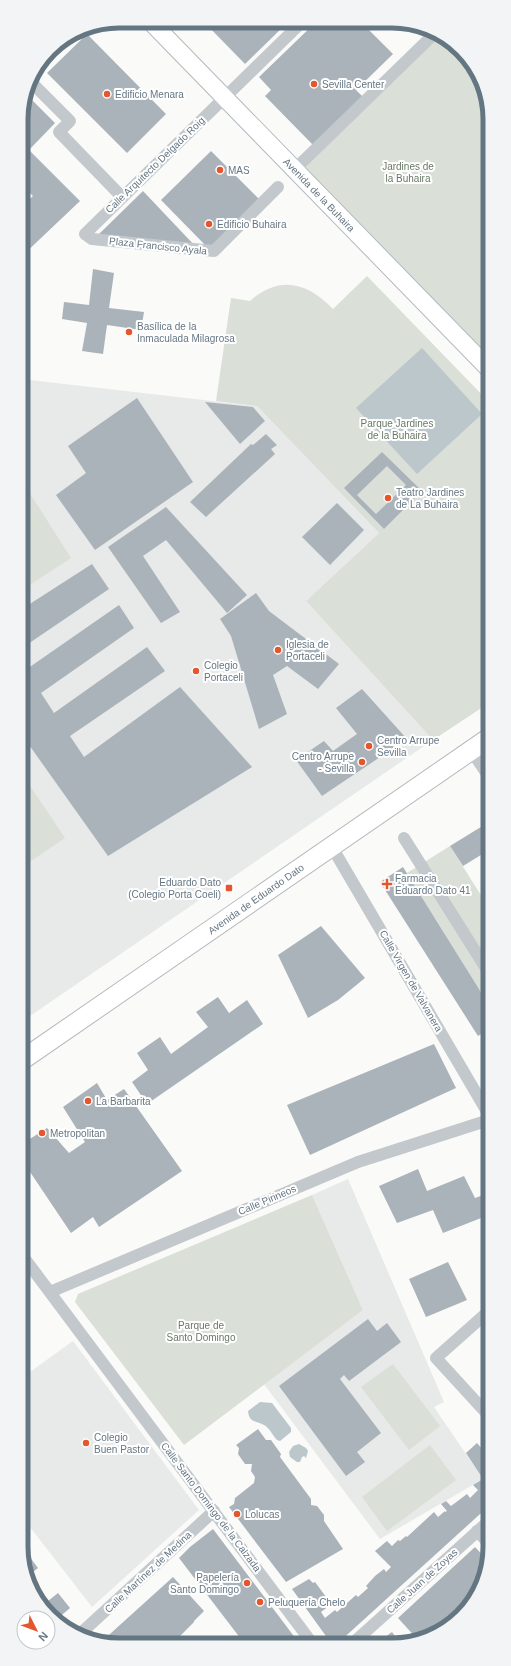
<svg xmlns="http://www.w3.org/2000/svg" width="511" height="1666" viewBox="0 0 511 1666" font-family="Helvetica,sans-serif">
  <rect width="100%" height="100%" fill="#fafaf8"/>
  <!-- built -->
  <g fill="#e8e9e9">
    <polygon points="21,379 257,406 379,533 306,601 433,740 30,1016 22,1004"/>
    <polygon points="348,1179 444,1402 434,1407 483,1479 380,1539 264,1384 363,1310 312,1195"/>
    <polygon points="73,1341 199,1510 92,1607 23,1518 23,1377"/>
  </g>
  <!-- green -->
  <g fill="#dadfd7">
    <polygon points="433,35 461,50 488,100 488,368 294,170"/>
    <path d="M367 276 488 401 489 703 433 740 306 601 379 533 257 406 216 401 231 298 250 301C279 275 307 282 333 309Z"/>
    <polygon points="22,481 71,558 22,590"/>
    <polygon points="22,774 65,838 22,867"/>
    <polygon points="450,846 489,908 489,1005 407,873"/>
    <polygon points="312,1195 363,1310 184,1445 75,1302 78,1294"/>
    <polygon points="393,1364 440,1426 409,1450 361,1387"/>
    <polygon points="430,1445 456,1480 387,1531 362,1497"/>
  </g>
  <!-- water -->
  <g fill="#bbc7cb">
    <polygon points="422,348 482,414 417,474 356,408"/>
    <path d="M260 1402 272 1403 291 1428V1432L280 1441 277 1440C273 1436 269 1427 264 1425 257 1421 249 1423 248 1411Z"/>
    <polygon points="299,1444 306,1448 308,1451 306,1458 304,1456 302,1457 300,1462 297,1462 290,1457 289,1452 293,1446"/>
  </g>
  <!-- building -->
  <g fill="#aab3b9" fill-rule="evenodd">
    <polygon points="204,22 286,22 287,23 245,64"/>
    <polygon points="316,22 362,23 393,54 356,90 364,98 314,146 265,96 271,90 259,77"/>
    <polygon points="87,34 166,114 127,153 47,73"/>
    <polygon points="26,94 55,123 29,150 80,201 21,257 21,207 33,196 21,184 21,113"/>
    <polygon points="211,151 259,199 209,249 161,200"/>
    <polygon points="143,191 197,248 97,236"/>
    <polygon points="93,269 114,273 109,308 144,312 141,330 107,325 103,354 82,351 87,323 62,319 64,302 89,305"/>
    <polygon points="137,398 193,482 95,550 56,495 86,473 68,446"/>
    <polygon points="205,402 253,407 265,421 240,444"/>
    <polygon points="266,434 277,445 271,449 275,454 206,517 190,502 251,444 253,445"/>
    <path d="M382 452 422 491 384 529 344 488ZM387 466 406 485 376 514 357 495Z"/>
    <polygon points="337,503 364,530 330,565 302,537"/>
    <polygon points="166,507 247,595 227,613 166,540 143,556 180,612 161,623 108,547"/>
    <polygon points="92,564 109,589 22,648 22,609"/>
    <polygon points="256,593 269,611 339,664 318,689 287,666 273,675 287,714 259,729 231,636 220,619"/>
    <polygon points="119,605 134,628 41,693 54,713 147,647 165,671 70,736 84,757 180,687 252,767 108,856 22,735 22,666 24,671"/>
    <polygon points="362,689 407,739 322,796 296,760 324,741 333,751 357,734 336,708"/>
    <polygon points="489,822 489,850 463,866 450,846"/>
    <polygon points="403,867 489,1005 489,1029 478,1036 380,882"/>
    <polygon points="321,926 365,978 338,1000 308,1018 278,955"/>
    <polygon points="218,997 229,1013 247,1000 263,1024 147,1104 132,1082 148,1070 137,1053 160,1037 171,1054 208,1027 196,1012"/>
    <polygon points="434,1044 456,1088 310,1155 287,1105"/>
    <polygon points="97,1083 107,1100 124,1089 182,1171 99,1227 93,1217 71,1233 22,1160 22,1144 47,1128 69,1153 85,1142 63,1107"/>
    <polygon points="418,1169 427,1191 464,1176 475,1198 489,1193 489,1234 481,1218 443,1233 433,1210 397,1223 379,1186"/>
    <polygon points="448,1262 467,1300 426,1317 409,1279"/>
    <polygon points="368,1319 377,1331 387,1323 401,1342 349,1381 344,1375 340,1379 381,1433 357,1452 365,1462 346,1476 279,1386"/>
    <polygon points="258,1429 266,1440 271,1440 281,1454 280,1457 311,1499 311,1505 317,1506 324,1515 324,1521 343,1549 286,1582 229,1507 234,1504 235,1498 254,1483 255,1477 251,1471 252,1464 245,1464 238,1454 239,1448 236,1445"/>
    <polygon points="477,1443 483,1450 490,1443 490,1505 338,1643 331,1643 292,1589 309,1579 313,1583 315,1582 329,1601 326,1604 329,1606 321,1612 325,1618 335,1610 337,1612 356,1595 358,1597 368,1588 366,1586 375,1576 384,1569 386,1572 391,1567 375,1551 387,1541 392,1546 398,1540 400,1541 406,1536 407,1537 434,1512 438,1517 445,1511 445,1512 447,1511 441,1504 446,1501 451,1506 467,1494 470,1498 478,1490 473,1485 483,1479 466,1453"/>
    <polygon points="213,1529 299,1643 244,1643 179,1558 190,1547"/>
    <polygon points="475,1547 488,1561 483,1584 466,1611 441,1632 418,1640 398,1618"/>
    <polygon points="26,1552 38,1568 28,1576 23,1566 23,1555"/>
    <polygon points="173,1577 204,1611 194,1621 194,1622 179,1637 181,1638 175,1643 100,1643"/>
    <polygon points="58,1593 70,1608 56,1620 50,1616 43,1605"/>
    <polygon points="392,1632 400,1643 377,1643"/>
  </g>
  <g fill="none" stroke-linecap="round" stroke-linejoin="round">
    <defs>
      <polyline id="secondary" points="150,21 488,368"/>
      <polyline id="primary" points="22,1060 489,738"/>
    </defs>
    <!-- secondary casing -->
    <use href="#secondary" stroke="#b3babf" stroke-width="19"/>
    <!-- primary casing -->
    <use href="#primary" stroke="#b5babe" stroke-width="21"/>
    <!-- street -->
    <g stroke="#c3c8cc" stroke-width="12">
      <polyline points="29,80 70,121 59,132 122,197"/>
      <polyline points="294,170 433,35"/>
      <polyline points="278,187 214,251 92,239 85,234 302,22"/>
      <polyline points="471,750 489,777"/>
      <polyline points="404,838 489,973"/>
      <polyline points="332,847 489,1115"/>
      <polyline points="22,1255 312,1643"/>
      <polyline points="50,1292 358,1162 489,1120"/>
      <polyline points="490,1310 436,1358 490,1417"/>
      <polyline points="477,1531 490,1545"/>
      <polyline points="81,1633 214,1511"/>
      <polyline points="353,1643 490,1520"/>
    </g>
    <!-- secondary -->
    <use href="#secondary" stroke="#fff" stroke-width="17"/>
    <!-- primary -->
    <use href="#primary" stroke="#fff" stroke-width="19"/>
  </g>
  <!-- markers -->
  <g fill="#e4572e" stroke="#fff" stroke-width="1.5">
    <circle cx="314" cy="84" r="4"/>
    <circle cx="107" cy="94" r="4"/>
    <circle cx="220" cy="170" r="4"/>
    <circle cx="209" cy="224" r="4"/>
    <circle cx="129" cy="332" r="4"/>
    <circle cx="388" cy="498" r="4"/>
    <circle cx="278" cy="650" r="4"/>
    <circle cx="196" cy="671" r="4"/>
    <circle cx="369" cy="746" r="4"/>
    <circle cx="362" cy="762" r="4"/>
    <path d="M385 878h4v4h4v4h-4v4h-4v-4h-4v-4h4z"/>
    <rect x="225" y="884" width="8" height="8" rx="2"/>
    <circle cx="88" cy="1101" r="4"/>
    <circle cx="42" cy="1133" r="4"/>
    <circle cx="86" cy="1443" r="4"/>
    <circle cx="237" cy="1514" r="4"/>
    <circle cx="247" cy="1583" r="4"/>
    <circle cx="260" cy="1602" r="4"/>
  </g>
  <g text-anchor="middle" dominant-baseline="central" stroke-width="4" stroke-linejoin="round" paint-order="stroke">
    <!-- poi labels -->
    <g font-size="10" fill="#657683" stroke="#fff" text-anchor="start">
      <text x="322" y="84">Sevilla Center</text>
      <text x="115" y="94">Edificio Menara</text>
      <text x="228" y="170">MAS</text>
      <text x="217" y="224">Edificio Buhaira</text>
      <text x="137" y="326">Basílica de la<tspan x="137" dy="12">Inmaculada Milagrosa</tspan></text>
      <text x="396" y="492">Teatro Jardines<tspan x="396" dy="12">de La Buhaira</tspan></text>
      <text x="286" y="644">Iglesia de<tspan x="286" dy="12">Portaceli</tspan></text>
      <text x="204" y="665">Colegio<tspan x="204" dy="12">Portaceli</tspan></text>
      <text x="377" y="740">Centro Arrupe<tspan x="377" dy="12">Sevilla</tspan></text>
      <text x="354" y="756" text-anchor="end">Centro Arrupe<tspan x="354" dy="12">- Sevilla</tspan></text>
      <text x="395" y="878">Farmacia<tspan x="395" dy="12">Eduardo Dato 41</tspan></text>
      <text x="221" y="882" text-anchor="end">Eduardo Dato<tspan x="221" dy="12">(Colegio Porta Coeli)</tspan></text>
      <text x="96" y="1101">La Barbarita</text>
      <text x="50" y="1133">Metropolitan</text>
      <text x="94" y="1437">Colegio<tspan x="94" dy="12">Buen Pastor</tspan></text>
      <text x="245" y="1514">Lolucas</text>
      <text x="239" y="1577" text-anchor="end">Papelería<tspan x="239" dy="12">Santo Domingo</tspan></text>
      <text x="268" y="1602">Peluquería Chelo</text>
    </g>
    <!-- street labels -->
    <g font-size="10" fill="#657683" stroke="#fff">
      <text transform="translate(155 165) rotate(-44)">Calle Arquitecto Delgado Roig</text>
      <text transform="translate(319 195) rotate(46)">Avenida de la Buhaira</text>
      <text transform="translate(158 246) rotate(6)">Plaza Francisco Ayala</text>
      <text transform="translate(256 899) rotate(-35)">Avenida de Eduardo Dato</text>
      <text transform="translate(411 981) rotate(60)">Calle Virgen de Valvanera</text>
      <text transform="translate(267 1200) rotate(-23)">Calle Pirineos</text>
      <text transform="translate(211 1507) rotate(53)">Calle Santo Domingo de la Calzada</text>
      <text transform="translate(148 1572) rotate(-43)">Calle Martínez de Medina</text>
      <text transform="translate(422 1581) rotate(-42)">Calle Juan de Zoyas</text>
    </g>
    <!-- park labels -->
    <g font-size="10" fill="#687a64" stroke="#fff">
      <text x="408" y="166">Jardines de<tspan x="408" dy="12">la Buhaira</tspan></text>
      <text x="397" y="423">Parque Jardines<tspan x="397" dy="12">de la Buhaira</tspan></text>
      <text x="201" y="1325">Parque de<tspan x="201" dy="12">Santo Domingo</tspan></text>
    </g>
  </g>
  <!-- crop -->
  <path d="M0 0H511V1666H0ZM119 28H392A91 91 0 0 1 483 119V1547A91 91 0 0 1 392 1638H119A91 91 0 0 1 28 1547V119A91 91 0 0 1 119 28Z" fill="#f3f4f5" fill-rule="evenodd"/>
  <path fill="none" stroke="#657683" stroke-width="5" d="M119 28H392A91 91 0 0 1 483 119V1547A91 91 0 0 1 392 1638H119A91 91 0 0 1 28 1547V119A91 91 0 0 1 119 28Z"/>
  <!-- north arrow -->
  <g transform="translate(36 1630) rotate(132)"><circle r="19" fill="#ffffff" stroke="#c1c8cd"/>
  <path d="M0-3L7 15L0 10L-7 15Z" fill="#e4572e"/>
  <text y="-6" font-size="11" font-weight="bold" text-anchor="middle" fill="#657683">N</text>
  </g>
</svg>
